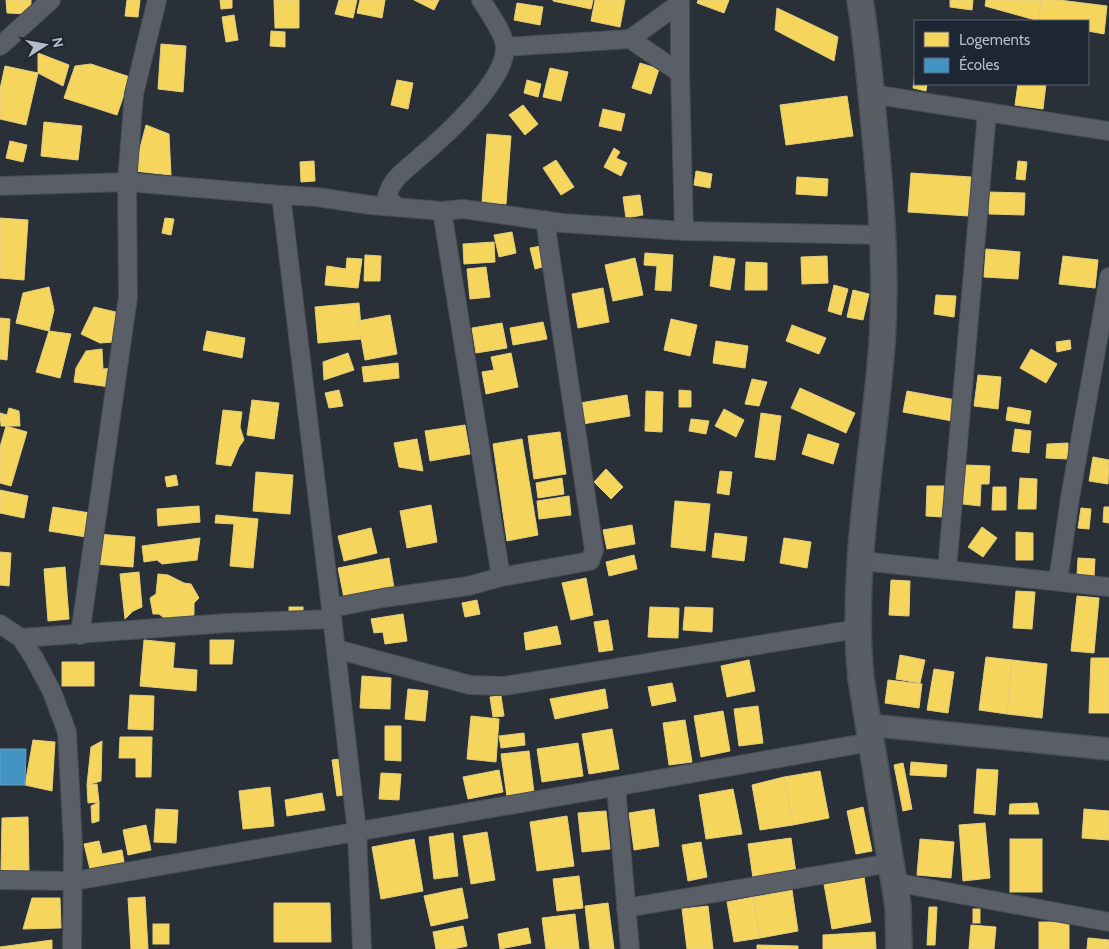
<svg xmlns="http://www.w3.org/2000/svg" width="1109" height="949" viewBox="0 0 1109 949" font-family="Cabin,sans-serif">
  <rect width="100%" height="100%" fill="#2a3038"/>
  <!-- homes -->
  <g fill="#f6d55c" stroke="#e2ce7d">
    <polygon points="6,0 31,0 31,14 7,13"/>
    <polygon points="127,0 140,0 138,17 125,16"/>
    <polygon points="220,0 232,0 232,8 221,9"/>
    <polygon points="274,0 299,0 299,28 275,28"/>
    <polygon points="339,0 357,0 353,18 335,14"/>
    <polygon points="360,0 385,0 382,18 357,13"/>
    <polygon points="414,0 439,0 434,10"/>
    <polygon points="553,0 593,0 591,9 553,1"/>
    <polygon points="595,0 625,0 620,27 591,21"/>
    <polygon points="698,0 729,0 724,13 697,3"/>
    <polygon points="950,0 973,0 972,10 950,7"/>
    <polygon points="986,0 1041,0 1039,21 985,6"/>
    <polygon points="1041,0 1059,0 1107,6 1104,34 1088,31 1088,21 1039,21"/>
    <polygon points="517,3 543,7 540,25 514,20"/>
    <polygon points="777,8 838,37 834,61 775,30"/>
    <polygon points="234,15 238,40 226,42 222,17"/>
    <polygon points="271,31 285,32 285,47 270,46"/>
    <polygon points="161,44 186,46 183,92 158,89"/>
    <polygon points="38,53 69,65 63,86 38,73"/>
    <polygon points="640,63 659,69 651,94 632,88"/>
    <polygon points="91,64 130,77 117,115 64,98 75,66"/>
    <polygon points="5,66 38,73 26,125 0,119 0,89"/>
    <polygon points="550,68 568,72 561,101 543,97"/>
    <polygon points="915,73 915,84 927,84 926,91 913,88"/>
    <polygon points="397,80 413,83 408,109 391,105"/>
    <polygon points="527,80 541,84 538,97 524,93"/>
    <polygon points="1018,84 1046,84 1043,109 1015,105"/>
    <polygon points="847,96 853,136 786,145 780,105"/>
    <polygon points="523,105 538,124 525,135 509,115"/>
    <polygon points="603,109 625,114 621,131 599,126"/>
    <polygon points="44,122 82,126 78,160 41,156"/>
    <polygon points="146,125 169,134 171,175 134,171"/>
    <polygon points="487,134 511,136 506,204 482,202"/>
    <polygon points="10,141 27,145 23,162 6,158"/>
    <polygon points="614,148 620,152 616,158 627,163 621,176 604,167"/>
    <polygon points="556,160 574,187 561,195 543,168"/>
    <polygon points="314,161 315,181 301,182 300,162"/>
    <polygon points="1018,161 1027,162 1025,180 1016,179"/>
    <polygon points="696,171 712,174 710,188 694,185"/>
    <polygon points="911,173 971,177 969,216 908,212"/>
    <polygon points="797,177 828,179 827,196 796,194"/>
    <polygon points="989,192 1025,193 1024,215 989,214"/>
    <polygon points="640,195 643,215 626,218 623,197"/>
    <polygon points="0,218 28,220 24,280 0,278"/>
    <polygon points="165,218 174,219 171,235 162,233"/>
    <polygon points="512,232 516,253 499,257 494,235"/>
    <polygon points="494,242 495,262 464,264 463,244"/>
    <polygon points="541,246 546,266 535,269 530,248"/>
    <polygon points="986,249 1020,252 1018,279 984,277"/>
    <polygon points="645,253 673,255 671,291 655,290 657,266 644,265"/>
    <polygon points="365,255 381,256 380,281 364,281"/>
    <polygon points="714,256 735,259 730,290 710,286"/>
    <polygon points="827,256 828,283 802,284 801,257"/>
    <polygon points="1063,256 1098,260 1095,288 1059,284"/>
    <polygon points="347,258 362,259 358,288 325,285 327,266 346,269"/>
    <polygon points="635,258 643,295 613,301 605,265"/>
    <polygon points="746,262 767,263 767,290 745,290"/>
    <polygon points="486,267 490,297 470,299 467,269"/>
    <polygon points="834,285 848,289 841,315 828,311"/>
    <polygon points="49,287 54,310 49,331 16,323 23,293"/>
    <polygon points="603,288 609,322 578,328 572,294"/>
    <polygon points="853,290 869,294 863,320 847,317"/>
    <polygon points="936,295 956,296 954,317 934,314"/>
    <polygon points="359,303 362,339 318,343 315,307"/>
    <polygon points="94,307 120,313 114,342 100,343 81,334"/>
    <polygon points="390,315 397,354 365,360 358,321"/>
    <polygon points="0,318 10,319 7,360 0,359"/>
    <polygon points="671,319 697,325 690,356 664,350"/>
    <polygon points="543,322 547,339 513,345 510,328"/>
    <polygon points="502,323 507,348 476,353 472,328"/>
    <polygon points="792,325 826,338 819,354 786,341"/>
    <polygon points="49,331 71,334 60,378 36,372"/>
    <polygon points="207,331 245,338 242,358 203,350"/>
    <polygon points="1070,340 1071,349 1057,352 1056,342"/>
    <polygon points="716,341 748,346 745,368 713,363"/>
    <polygon points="102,349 103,369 113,368 110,387 74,382 76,368 86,351"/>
    <polygon points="1031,349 1057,364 1046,383 1020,368"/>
    <polygon points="348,353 354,370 324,380 323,362"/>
    <polygon points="511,353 518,387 486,394 482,372 494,370 491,357"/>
    <polygon points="398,363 399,378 364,382 362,367"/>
    <polygon points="978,375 1001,377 998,409 974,406"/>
    <polygon points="752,379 767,382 759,406 745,404"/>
    <polygon points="800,388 855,413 846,433 791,408"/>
    <polygon points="339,390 343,406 329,408 325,393"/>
    <polygon points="679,390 691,391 691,407 679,407"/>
    <polygon points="646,391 663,392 662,432 645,431"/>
    <polygon points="907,391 956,400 952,421 903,412"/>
    <polygon points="627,395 630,416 583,424 580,403"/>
    <polygon points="252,400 279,403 274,439 247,435"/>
    <polygon points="1008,407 1031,411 1029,424 1006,420"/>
    <polygon points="9,408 19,411 20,426 1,426 0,413 7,415"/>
    <polygon points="724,409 744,420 736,437 715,426"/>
    <polygon points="223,410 242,412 240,427 244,440 239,447 231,466 216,464"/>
    <polygon points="761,413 781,416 775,460 755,457"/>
    <polygon points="691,419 709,421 706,434 689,431"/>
    <polygon points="465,425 470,454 430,461 425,431"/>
    <polygon points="6,426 27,432 11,486 0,483 0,447"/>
    <polygon points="1015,429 1031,431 1029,453 1012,451"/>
    <polygon points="560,432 566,474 534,479 528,436"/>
    <polygon points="808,434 839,444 833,464 802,454"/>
    <polygon points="417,439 423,471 399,467 394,443"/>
    <polygon points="522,439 538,535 507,541 493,444"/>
    <polygon points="1068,443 1068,459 1046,458 1047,444"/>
    <polygon points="1093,457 1109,460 1108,484 1089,481"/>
    <polygon points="965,465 990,466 989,484 981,484 980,506 963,504"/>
    <polygon points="606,469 623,487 611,499 594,482"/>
    <polygon points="720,471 732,472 729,495 717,493"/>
    <polygon points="256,472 293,475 290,514 253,511"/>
    <polygon points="176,475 178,485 167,487 165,477"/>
    <polygon points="562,478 564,494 538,498 536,483"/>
    <polygon points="1020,478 1037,479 1036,509 1018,509"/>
    <polygon points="927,486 944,486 943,517 926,516"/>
    <polygon points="993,487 1006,487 1006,510 992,510"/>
    <polygon points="0,490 28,496 24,518 0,513"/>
    <polygon points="569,496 571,515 539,519 537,501"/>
    <polygon points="675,501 710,504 705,551 671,547"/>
    <polygon points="431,505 437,542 407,548 400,511"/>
    <polygon points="199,506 200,522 158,526 157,509"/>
    <polygon points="53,507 90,513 86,537 49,531"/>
    <polygon points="1104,507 1109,507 1109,523 1103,522"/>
    <polygon points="1081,508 1091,509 1089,529 1078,528"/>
    <polygon points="216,515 258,519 253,568 230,566 234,524 215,523"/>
    <polygon points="632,525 635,544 607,549 603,530"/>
    <polygon points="982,527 997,538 983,557 968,547"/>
    <polygon points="371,528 377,553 344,561 338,536"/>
    <polygon points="1016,532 1033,533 1033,560 1016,560"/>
    <polygon points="715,533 747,537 744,561 712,557"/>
    <polygon points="97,534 135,537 133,567 95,564"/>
    <polygon points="200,538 197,560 162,564 157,560 144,562 142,546"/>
    <polygon points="784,538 811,542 807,568 780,563"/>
    <polygon points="0,552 11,553 9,586 0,585"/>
    <polygon points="634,555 637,569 609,576 606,562"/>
    <polygon points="389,558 394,588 344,598 338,568"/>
    <polygon points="1078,558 1095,559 1094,576 1077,575"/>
    <polygon points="65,567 69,619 48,621 44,569"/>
    <polygon points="139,572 142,607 133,611 125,619 120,574"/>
    <polygon points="158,574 168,575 184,583 191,584 199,598 194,603 194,614 190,625 169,622 159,614 153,614 150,598 156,594"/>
    <polygon points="586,578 593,615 571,620 562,583"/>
    <polygon points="891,580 910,581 909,616 889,615"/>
    <polygon points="1016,591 1035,592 1032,629 1013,628"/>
    <polygon points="1077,596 1099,598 1094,653 1071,651"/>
    <polygon points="477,600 480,614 465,617 462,603"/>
    <rect x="289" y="607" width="14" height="6"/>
    <polygon points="650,607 679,608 678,638 648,637"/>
    <polygon points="685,607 713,608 712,632 683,630"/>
    <polygon points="403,614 407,641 385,644 383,632 374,633 371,619"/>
    <polygon points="608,620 613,650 599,652 594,622"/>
    <polygon points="557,626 561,644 526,650 524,633"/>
    <polygon points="144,640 175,643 173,668 197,670 196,691 140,686"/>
    <polygon points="210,640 234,640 232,664 210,664"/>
    <polygon points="900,655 925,660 920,683 896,679"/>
    <polygon points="986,657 1012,660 1007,714 979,710"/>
    <polygon points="1091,658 1109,658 1109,713 1089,713"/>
    <polygon points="749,660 755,691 727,697 721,666"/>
    <polygon points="1012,660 1047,664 1042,718 1007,714"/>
    <rect x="62" y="662" width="32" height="24"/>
    <polygon points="934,669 954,672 948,713 927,710"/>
    <polygon points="362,676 391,678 390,709 360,708"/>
    <polygon points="888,680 922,684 919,708 885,703"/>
    <polygon points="672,683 676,701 652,706 648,687"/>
    <polygon points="408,689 428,691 425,721 405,719"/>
    <polygon points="605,689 608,708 555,719 550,699"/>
    <polygon points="130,695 154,696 153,730 128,729"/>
    <polygon points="501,696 504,716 493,717 490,697"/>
    <polygon points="758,706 763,743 739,746 734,709"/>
    <polygon points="723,711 730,751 701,757 694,716"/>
    <polygon points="471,716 499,719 496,762 467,759"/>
    <polygon points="685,720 692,762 669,765 663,723"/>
    <polygon points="385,726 401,726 401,761 385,760"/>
    <polygon points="612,729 619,769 589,774 582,734"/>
    <polygon points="524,733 525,745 501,748 499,736"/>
    <polygon points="120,737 152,737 151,777 136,777 136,758 119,758"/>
    <polygon points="33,740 55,742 52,791 25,785"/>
    <polygon points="102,741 101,781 87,785 91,747"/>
    <polygon points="578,743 583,776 542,782 537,749"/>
    <polygon points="529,751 534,793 507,797 501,754"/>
    <polygon points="340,759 344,795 337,796 332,760"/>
    <polygon points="911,762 947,765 946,777 910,775"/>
    <polygon points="903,763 912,809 903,811 894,765"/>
    <polygon points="977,769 998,770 995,815 974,813"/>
    <polygon points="499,770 503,792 468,799 463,777"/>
    <polygon points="820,771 829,818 793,825 784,777"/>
    <polygon points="381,773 401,774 399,800 379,799"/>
    <polygon points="784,777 793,825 760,830 752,785"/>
    <polygon points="97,784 99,802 88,803 87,785"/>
    <polygon points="270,787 274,826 243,829 239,791"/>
    <polygon points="733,789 742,834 706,839 699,795"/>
    <polygon points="322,793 325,810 287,816 285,800"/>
    <polygon points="99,802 99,821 92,823 91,806"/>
    <polygon points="1037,803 1039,814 1009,814 1010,804"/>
    <polygon points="863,807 872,851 856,854 847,811"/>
    <polygon points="156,809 178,810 176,843 154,842"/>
    <polygon points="654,809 659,846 634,850 629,813"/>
    <polygon points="1084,809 1109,811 1109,840 1082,838"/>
    <polygon points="606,811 610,849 582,852 578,813"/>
    <polygon points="567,816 574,866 537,871 530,822"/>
    <polygon points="28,817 29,873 1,871 2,818"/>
    <polygon points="985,823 990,878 963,881 959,825"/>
    <polygon points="146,825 151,850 128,855 123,830"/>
    <polygon points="487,832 495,880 471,884 463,836"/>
    <polygon points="453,833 458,876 434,879 429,837"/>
    <polygon points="791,838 796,873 753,878 748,844"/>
    <polygon points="414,839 423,891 381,899 372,847"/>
    <polygon points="920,839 954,842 951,878 917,875"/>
    <rect x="1010" y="839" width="32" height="53"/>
    <polygon points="99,841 102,854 122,850 124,862 90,869 84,844"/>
    <polygon points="701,842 707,877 688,881 682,845"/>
    <polygon points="579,876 583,908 557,911 553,879"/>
    <polygon points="864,877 871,922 832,929 824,884"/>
    <polygon points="462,888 468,918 431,926 424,896"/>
    <polygon points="792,890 798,931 760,938 753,897"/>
    <polygon points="145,897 148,949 131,949 128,898"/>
    <polygon points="753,897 760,938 734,942 727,902"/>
    <polygon points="32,898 60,898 61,928 23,929"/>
    <polygon points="274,903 330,903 331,942 274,942"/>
    <polygon points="608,903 614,949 590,949 585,906"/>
    <polygon points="708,906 713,949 687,949 682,909"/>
    <polygon points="929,907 937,907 935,945 927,945"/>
    <rect x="973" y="909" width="7" height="14"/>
    <polygon points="575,914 579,949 546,949 542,918"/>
    <rect x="1039" y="922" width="30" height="27"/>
    <rect x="153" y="924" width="16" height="20"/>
    <polygon points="971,925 996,927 994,949 969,949"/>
    <polygon points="463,926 467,946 453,949 436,949 433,932"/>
    <polygon points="528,928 531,943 500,949 498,934"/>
    <polygon points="875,932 876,949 823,949 823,935"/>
    <polygon points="1088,938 1109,940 1109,949 1087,949"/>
    <polygon points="52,940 52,949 0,949 0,947"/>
    <polygon points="757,945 798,946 798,949 757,949"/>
  </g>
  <!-- schools -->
  <polygon fill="#4393c3" stroke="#659fc5" points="0,749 26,749 25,785 0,785"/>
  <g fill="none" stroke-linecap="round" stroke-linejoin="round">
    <defs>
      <g id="minor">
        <polyline points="680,0 680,73 684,231"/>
        <polyline points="630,39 680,73"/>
        <polyline points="0,46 51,0"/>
        <polyline points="505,47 630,39 680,3"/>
        <polyline points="871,94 1109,131"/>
        <polyline points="0,186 127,182 281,195 317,197 370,205 442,211 463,209 562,223 684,231 883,235"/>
        <polyline points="281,195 331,608 357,832 362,949"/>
        <path d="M397 207 387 197C391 178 407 169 420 157 445 136 506 81 505 47 505 35 488 11 481 0"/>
        <polyline points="442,211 501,577"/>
        <polyline points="861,561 1109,587"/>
        <polyline points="947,570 987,112"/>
        <polyline points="1058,581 1070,498 1109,277"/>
        <polyline points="331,608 383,598 468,586 501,577 590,561 594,550 545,220"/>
        <polyline points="0,624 21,638 34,658 52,692 67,732 73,845 72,949"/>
        <polyline points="80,635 128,297 127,182 134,94 157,0"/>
        <polyline points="21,638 227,623 332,619"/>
        <polyline points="336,649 470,685 504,686 858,629"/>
        <polyline points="616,787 630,949"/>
        <polyline points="0,880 74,881 871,742"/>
        <polyline points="894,882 1109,922"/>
        <polyline points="626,908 891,863"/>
      </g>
      <polyline id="tertiary" points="869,725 1109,749"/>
      <path id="secondary" d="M860 0C867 41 870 83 874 124 881 197 887 270 882 343 874 455 850 567 861 679L894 882 898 906 899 949"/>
    </defs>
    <!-- minor casing -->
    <use href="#minor" stroke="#484c53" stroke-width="20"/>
    <!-- tertiary casing -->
    <use href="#tertiary" stroke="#484c53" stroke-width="24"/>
    <!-- secondary casing -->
    <use href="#secondary" stroke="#484c53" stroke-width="28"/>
    <!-- minor -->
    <use href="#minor" stroke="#5a5e66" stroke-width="18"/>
    <!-- tertiary -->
    <use href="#tertiary" stroke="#5a5e66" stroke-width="21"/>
    <!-- secondary -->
    <use href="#secondary" stroke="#595d64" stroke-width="25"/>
  </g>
  <!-- legend -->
  <rect x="914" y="20" width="175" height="65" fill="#1d2633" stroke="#59626f"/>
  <rect x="924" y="32" width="25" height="15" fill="#f6d55c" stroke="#59626f"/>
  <text x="959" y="45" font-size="15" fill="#b4bcc9">Logements</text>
  <rect x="924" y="58" width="25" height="15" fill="#4393c3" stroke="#59626f"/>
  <text x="959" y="70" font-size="15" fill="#b4bcc9">Écoles</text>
  <!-- north arrow -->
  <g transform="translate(45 45) rotate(79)" stroke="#1d2633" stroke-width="4" paint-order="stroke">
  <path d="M0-4L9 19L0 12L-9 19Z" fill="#b4bcc9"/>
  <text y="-8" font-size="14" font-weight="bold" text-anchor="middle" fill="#b4bcc9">N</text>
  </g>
</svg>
